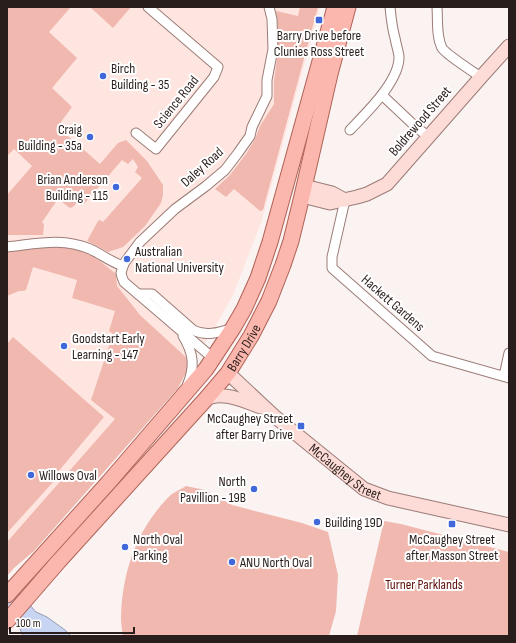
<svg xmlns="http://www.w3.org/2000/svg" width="516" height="643" viewBox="0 0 516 643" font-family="'Sofia Sans Condensed',sans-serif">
  <rect width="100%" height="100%" fill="#faf3f2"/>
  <!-- built -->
  <polygon fill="#ffe5e0" points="7,7 320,7 261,223 233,295 211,334 188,366 7,568"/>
  <!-- green -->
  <g fill="#f0b8ae">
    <polygon points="7,7 71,7 49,32 77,58 52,88 72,107 58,126 62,131 100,164 118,143 126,140 147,161 163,185 163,195 161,203 145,226 123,247 108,252 87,241 98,221 100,220 103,222 142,178 135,172 138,167 133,159 128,164 122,160 84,204 79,200 73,207 70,208 58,199 42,222 44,224 43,235 7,235 7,195 32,166 14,149 7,156"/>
    <polygon points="90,7 131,7 113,28"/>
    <polygon points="300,7 318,7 263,210 260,211 234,189 226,197 215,189 230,175 246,154 255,139 260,126 274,104 274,81 278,51 278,29 276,11 298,16"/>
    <polygon points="57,246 74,248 91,254 116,274 117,286 140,315 190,361 189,367 178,388 34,551 14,568 7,576 7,542 115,419 91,400 113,334 109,331 115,311 72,298 77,280 33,267 26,290 23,291 19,291 7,296 7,252"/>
    <polygon points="13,337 104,417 52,479 54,481 7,533 7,344"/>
    <path d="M186 486 205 490 232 505 302 523 328 532 338 575 336 611 329 636H123C122 630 121 624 121 618 122 578 133 540 158 509 162 504 167 498 172 494 176 491 182 489 186 486Z"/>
    <polygon points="384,521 401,524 509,552 509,636 357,636"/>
  </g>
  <!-- water -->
  <polygon fill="#c7d5f2" stroke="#989eb2" points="7,579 36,612 47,617 65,630 71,636 23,636 20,629 7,614"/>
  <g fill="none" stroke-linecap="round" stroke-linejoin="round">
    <defs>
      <g id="street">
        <path d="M437 7C438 20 436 36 442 48 446 54 473 72 481 77"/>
        <polyline points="382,95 417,128 428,136"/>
        <path d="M350 130C366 113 400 81 399 56 398 50 396 44 395 38 392 28 391 17 390 7"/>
        <polyline points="136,133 156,149 214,77 218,67 148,7"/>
        <polyline points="345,200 332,257 332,268 432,356 509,378"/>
        <path d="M7 247C36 244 62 237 90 249 101 254 111 262 123 266"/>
        <path d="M138 294H152L193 330C206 337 220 332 233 328"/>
        <path d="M183 336C194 354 195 367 187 386"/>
        <polyline points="214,359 124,282 122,277 121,273 123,266 125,262 140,242 175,209 206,186 225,170 238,153 250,136 252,127 267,96 267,80 273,49 272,19 269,7"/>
        <polyline points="504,376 509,353"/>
      </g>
      <g id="secondary">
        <polyline points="304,186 332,193 345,200"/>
        <polyline points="302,196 330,203 357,197 367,194 387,184 481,77 509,46"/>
        <path id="s1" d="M228 373 274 416 364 489 388 498 509 525"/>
        <path d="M205 400C220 389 246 402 261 407"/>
      </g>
      <g id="primary">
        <polyline points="7,595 108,483 206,369 233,328 244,309 258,278 270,242 335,7"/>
        <path id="s2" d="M7 621 59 561 205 400 228 373 251 336 269 301 283 265 291 241 302 196 330 74 348 7"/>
      </g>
    </defs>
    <!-- street casing -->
    <use href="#street" stroke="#9b7c77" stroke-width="11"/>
    <!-- secondary casing -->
    <use href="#secondary" stroke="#9b7c77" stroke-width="15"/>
    <!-- primary casing -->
    <use href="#primary" stroke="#b06257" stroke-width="17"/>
    <!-- street -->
    <use href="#street" stroke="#fff" stroke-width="9"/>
    <!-- secondary -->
    <use href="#secondary" stroke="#fddbd6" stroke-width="13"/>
    <!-- primary -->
    <use href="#primary" stroke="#fbb7ad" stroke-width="15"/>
  </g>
  <!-- markers -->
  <g fill="#4168da" stroke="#fff" stroke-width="1.5">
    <rect x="315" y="16" width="8" height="8" rx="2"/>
    <circle cx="103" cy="76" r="4"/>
    <circle cx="90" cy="137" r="4"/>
    <circle cx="116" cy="187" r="4"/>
    <circle cx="127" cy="259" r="4"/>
    <circle cx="64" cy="346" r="4"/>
    <rect x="297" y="422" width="8" height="8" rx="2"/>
    <circle cx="31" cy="475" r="4"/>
    <circle cx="254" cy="489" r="4"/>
    <circle cx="317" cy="522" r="4"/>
    <rect x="448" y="520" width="8" height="8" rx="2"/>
    <circle cx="125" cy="547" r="4"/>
    <circle cx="232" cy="562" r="4"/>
  </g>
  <g text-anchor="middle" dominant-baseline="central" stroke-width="4" stroke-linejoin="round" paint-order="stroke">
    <!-- poi labels -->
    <g font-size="14" fill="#2a1e1c" stroke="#fff" text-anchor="start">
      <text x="319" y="35" text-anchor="middle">Barry Drive before<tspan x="319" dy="16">Clunies Ross Street</tspan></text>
      <text x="111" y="68">Birch<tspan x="111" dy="16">Building - 35</tspan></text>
      <text x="82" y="129" text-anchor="end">Craig<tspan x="82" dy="16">Building - 35a</tspan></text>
      <text x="108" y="179" text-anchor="end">Brian Anderson<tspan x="108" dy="16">Building - 115</tspan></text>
      <text x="135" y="251">Australian<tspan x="135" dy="16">National University</tspan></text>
      <text x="72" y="338">Goodstart Early<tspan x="72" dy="16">Learning - 147</tspan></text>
      <text x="293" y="418" text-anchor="end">McCaughey Street<tspan x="293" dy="16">after Barry Drive</tspan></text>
      <text x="39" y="475">Willows Oval</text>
      <text x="246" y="481" text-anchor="end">North<tspan x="246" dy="16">Pavillion - 19B</tspan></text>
      <text x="325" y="522">Building 19D</text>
      <text x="133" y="539">North Oval<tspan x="133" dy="16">Parking</tspan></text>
      <text x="452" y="539" text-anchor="middle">McCaughey Street<tspan x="452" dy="16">after Masson Street</tspan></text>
      <text x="240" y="562">ANU North Oval</text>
    </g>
    <!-- street labels -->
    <g font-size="14" fill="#2a1e1c" stroke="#fff">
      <text transform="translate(176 102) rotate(-51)">Science Road</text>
      <text transform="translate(420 121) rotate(-49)">Boldrewood Street</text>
      <text transform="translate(202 167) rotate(-42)">Daley Road</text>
      <text transform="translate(393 303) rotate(41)">Hackett Gardens</text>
      <text stroke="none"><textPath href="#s2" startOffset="362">Barry Drive</textPath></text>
      <text stroke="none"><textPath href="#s1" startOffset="154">McCaughey Street</textPath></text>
    </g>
    <!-- park labels -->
    <g font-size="14" fill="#5c0e09" stroke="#fff">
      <text x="424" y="584">Turner Parklands</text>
    </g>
  </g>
  <!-- border -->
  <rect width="516" height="643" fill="none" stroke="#2a1e1c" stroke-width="16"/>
  <!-- scale -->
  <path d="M10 627v6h124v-6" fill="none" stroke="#2a1e1c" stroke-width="2"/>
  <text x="16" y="627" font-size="12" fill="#2a1e1c" stroke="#ffffff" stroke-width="3" paint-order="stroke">100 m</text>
</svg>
